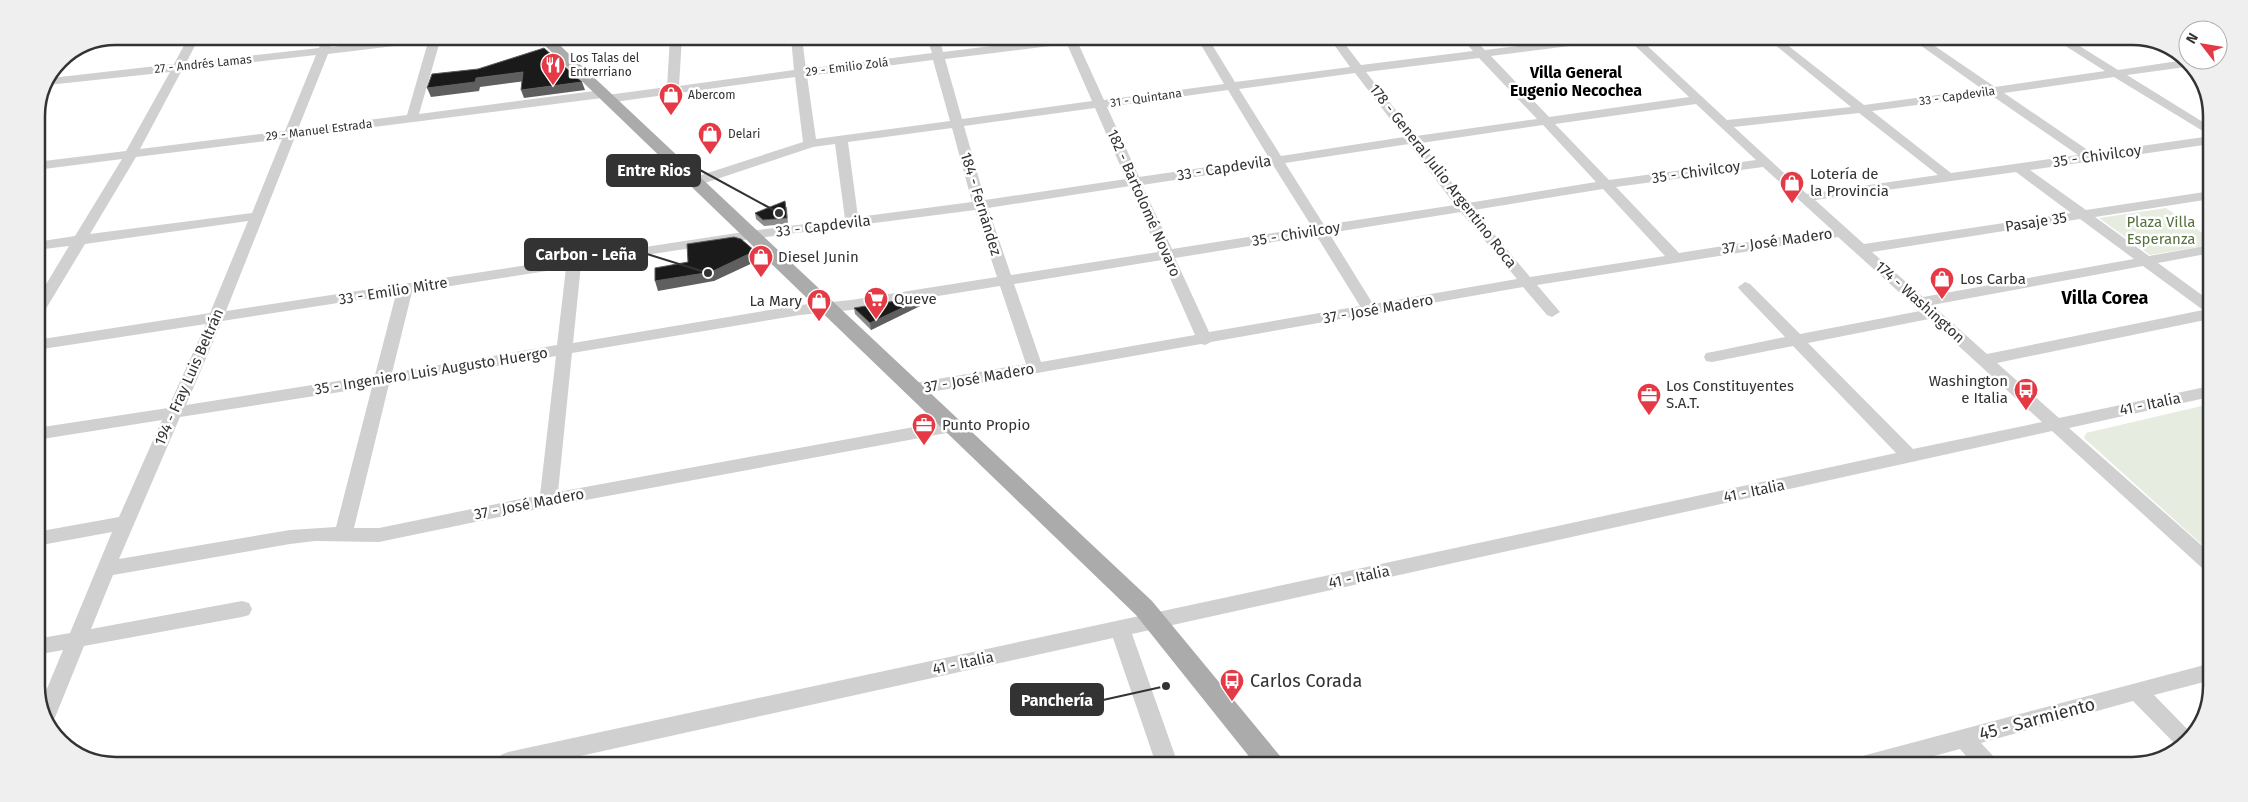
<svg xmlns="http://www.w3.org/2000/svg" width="2248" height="802" viewBox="0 0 2248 802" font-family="'Fira Sans',sans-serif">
  <rect width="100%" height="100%" fill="#fff"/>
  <!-- green -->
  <g fill="#e6ecdf">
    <polygon points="2166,208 2211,239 2211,245 2150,255 2099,218"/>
    <polygon points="2210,404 2209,551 2084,438 2086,433"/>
  </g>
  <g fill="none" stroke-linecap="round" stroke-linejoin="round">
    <!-- minor -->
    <g fill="#d0d0d0" fill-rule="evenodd">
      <path d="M189 36H200L186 63 319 48 324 37H334L331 47 417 37H452L450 39 440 41 419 114 602 90 606 91 607 95 667 87 670 37H682L679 86 794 70 791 38H802L806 69 932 53 927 38H939L943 52 1058 38H1092L1078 43 1104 100 1224 84 1197 38H1208L1235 82 1350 67 1330 39H1341L1361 65 1473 51 1462 39H1474L1485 50 1573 39H1607L1602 42 1491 56 1549 117 1689 97 1628 39H1640L1727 120 1851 107 1769 40H1781L1864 105 1982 89 1913 40H1926L1995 87 2105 71 2056 40H2070L2118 70 2185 60 2193 66 2127 75 2211 127V136L2114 77 2004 93 2092 153 2211 136V144L2030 170 2086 210 2211 191V199L2095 217 2149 256 2211 245V253L2158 263 2210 301V319L1997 363 2059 418 2210 386V397L2069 428 2209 552V570L2202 568 2052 431 1132 634 1178 764H1156L1113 638 549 763 498 762 501 755 508 752 1896 453 1793 346 1712 362 1706 361 1704 357 1706 353 1712 352 1785 337 1740 290 1738 287 1745 282 1750 284 1800 334 1920 311 1838 237 1537 285 1560 312 1552 317 1547 315 1523 287 1211 342 1205 345 1201 344 914 395 908 393 906 389 908 385 914 383 1026 364 1000 286 851 310 800 315 572 353 558 492 952 420 958 422 960 426 958 430 952 432 548 507 379 542 315 541 290 544 113 575 91 629 242 601 249 603 252 609 249 615 242 617 84 646 56 715 53 721 49 723 41 703 63 650 36 655V639L70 633 112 532 36 546V532L119 517 162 420 36 440V428L168 408 206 324 36 350V340L210 313 248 221 85 244 41 317 36 319V301L69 246 36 250V242L75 236 122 159 36 170V162L126 151 170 72 48 85 51 78 174 64ZM428 42 407 115 298 129 328 54ZM1067 44 1092 101 962 119 945 59ZM316 55 285 131 140 149 182 70ZM1479 58 1537 119 1416 136 1366 72ZM933 60 950 121 816 139 807 76ZM1355 73 1404 137 1281 156 1239 89ZM795 77 803 142 689 179 687 182 689 185H699L813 147 835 144 845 219 750 231 226 311 295 137 602 98 603 102 607 103ZM1228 90 1269 158 1139 177 1107 107ZM1991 95 2078 155 1951 173 1872 111ZM1696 104 1756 160 1609 180 1555 124ZM1095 108 1126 179 985 200 964 126ZM1859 113 1938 175 1807 194 1734 127ZM1543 125 1596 182 1468 203 1421 143ZM952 128 972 202 858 217 848 142ZM282 139 252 213 90 234 136 157ZM1409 144 1455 205 1324 225 1285 163ZM1273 165 1312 227 1172 249 1142 185ZM1763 167 1831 229 1679 253 1616 187ZM2016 172 2071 213 1864 244 1815 200ZM1130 186 1158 252 1011 275 988 208ZM1603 189 1665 256 1530 277 1474 210ZM975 210 997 277 851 300 800 305 573 343 581 265 750 239ZM1461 212 1517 279 1373 304 1329 233ZM2080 219 2134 259 1923 297 1872 252ZM1316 235 1360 306 1209 332 1175 258ZM1162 260 1195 335 1041 362 1014 284ZM2143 266 2203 310 1987 354 1932 305ZM566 268 557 345 392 373 412 292ZM396 294 375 375 186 405 222 321ZM1929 319 2042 422 1913 449 1808 343ZM556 356 540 495 379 528H354L389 384ZM372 387 336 527 290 530 119 559 180 417Z"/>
      <polygon points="550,37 575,37 547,44 541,41"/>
      <polygon points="2208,664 2208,681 2154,695 2192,734 2180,749 2133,701 1981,743 1995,758 1997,765 1974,765 1960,749 1900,765 1855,765 1858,758 1866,755"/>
    </g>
    <!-- major -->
    <polygon fill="#ababab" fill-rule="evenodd" points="536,37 551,37 1152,601 1280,756 1284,764 1255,764 1136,615"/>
  </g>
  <!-- wall -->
  <g fill="#8c8c8c">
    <polygon points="787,207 788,224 764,226 756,219 755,213"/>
    <polygon points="2209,249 2211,249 2211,264 2202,258"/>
    <polygon points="920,306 871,330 855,314 854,308"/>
  </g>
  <!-- shaded-wall -->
  <g fill="#5f5f5f">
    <polygon points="523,72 526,81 480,87 479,91 431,97 427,88 476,78"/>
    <polygon points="582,82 585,90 524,98 521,90"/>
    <polygon points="755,251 757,261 714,281 658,291 655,281"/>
    <polygon points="919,300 920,306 871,330 870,323"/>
  </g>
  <!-- building -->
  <g fill="#1a1a1a" stroke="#5f5f5f">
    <polygon points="544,48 582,82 521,90 523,72 476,78 475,82 427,88 432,74 478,69"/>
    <polygon points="785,201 787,218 763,220 755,213"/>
    <polygon points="734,237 741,239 755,251 711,272 655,281 655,268 688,262 687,244"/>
    <polygon points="918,297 919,300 870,323 854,308"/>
  </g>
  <!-- icons -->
  <defs>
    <symbol id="restaurant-pin" viewBox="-11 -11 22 30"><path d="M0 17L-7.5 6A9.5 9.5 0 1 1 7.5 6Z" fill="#e63946" stroke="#fff"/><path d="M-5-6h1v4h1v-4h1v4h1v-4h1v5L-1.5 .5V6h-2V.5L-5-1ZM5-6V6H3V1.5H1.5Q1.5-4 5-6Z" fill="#fff"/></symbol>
    <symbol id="shop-pin" viewBox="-11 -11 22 30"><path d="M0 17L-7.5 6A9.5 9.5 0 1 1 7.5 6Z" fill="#e63946" stroke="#fff"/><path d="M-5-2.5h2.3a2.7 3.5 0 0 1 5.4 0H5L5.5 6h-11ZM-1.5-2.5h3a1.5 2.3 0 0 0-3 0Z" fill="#fff"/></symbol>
    <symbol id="supermarket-pin" viewBox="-11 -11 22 30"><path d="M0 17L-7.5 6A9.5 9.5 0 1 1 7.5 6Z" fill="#e63946" stroke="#fff"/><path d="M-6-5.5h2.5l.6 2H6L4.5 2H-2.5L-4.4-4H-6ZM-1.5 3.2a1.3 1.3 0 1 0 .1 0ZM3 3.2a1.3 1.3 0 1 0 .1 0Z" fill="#fff"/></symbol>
    <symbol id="bus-pin" viewBox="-11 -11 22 30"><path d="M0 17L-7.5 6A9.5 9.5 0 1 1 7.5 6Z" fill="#e63946" stroke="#fff"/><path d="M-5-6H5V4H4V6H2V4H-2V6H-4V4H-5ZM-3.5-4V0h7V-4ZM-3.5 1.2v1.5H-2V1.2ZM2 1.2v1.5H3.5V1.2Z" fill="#fff"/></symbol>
    <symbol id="office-pin" viewBox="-11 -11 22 30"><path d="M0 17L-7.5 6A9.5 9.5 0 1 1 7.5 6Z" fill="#e63946" stroke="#fff"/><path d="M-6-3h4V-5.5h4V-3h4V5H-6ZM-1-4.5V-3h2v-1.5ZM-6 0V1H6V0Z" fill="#fff"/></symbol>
  </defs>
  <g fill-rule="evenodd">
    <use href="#restaurant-pin" x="539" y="51" width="28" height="38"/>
    <use href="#shop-pin" x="657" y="81" width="28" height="38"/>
    <use href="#shop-pin" x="696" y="120" width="28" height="38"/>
    <use href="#shop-pin" x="1778" y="169" width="28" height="38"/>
    <use href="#shop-pin" x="747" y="243" width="28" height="38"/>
    <use href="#shop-pin" x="1928" y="265" width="28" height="38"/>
    <use href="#supermarket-pin" x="862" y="285" width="28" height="38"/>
    <use href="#shop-pin" x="805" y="287" width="28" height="38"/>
    <use href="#bus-pin" x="2012" y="376" width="28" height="38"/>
    <use href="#office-pin" x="1635" y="381" width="28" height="38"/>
    <use href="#office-pin" x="910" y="411" width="28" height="38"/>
    <use href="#bus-pin" x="1218" y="667" width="28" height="38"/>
  </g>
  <g text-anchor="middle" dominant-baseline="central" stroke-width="5" stroke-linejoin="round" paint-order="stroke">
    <!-- far-poi labels -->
    <g font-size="12" fill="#333" stroke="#fff" text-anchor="start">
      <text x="570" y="58">Los Talas del<tspan x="570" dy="14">Entrerriano</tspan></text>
      <text x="688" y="95">Abercom</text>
      <text x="728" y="134">Delari</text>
    </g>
    <!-- far-street labels -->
    <g font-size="12" fill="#333" stroke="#fff">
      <text transform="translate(203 64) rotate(-6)">27 - Andrés Lamas</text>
      <text transform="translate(847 67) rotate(-7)">29 - Emilio Zolá</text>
      <text transform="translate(1957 96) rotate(-8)">33 - Capdevila</text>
      <text transform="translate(1146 98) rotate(-8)">31 - Quintana</text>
      <text transform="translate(319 130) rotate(-7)">29 - Manuel Estrada</text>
    </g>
    <!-- street labels -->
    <g font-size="15" fill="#333" stroke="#fff">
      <text transform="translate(2097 156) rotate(-8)">35 - Chivilcoy</text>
      <text transform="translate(1224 168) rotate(-9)">33 - Capdevila</text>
      <text transform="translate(1696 172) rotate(-8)">35 - Chivilcoy</text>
      <text transform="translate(1443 176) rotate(52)">178 - General Julio Argentino Roca</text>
      <text transform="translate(1144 203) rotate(66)">182 - Bartolomé Novaro</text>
      <text transform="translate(981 204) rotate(73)">184 - Fernández</text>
      <text transform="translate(2036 222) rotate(-9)">Pasaje 35</text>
      <text transform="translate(823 226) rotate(-7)">33 - Capdevila</text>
      <text transform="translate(1296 234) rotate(-9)">35 - Chivilcoy</text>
      <text transform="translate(1777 241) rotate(-8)">37 - José Madero</text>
      <text transform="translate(393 291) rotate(-9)">33 - Emilio Mitre</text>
      <text transform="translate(1920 302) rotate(42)">174 - Washington</text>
      <text transform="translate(1378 309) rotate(-10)">37 - José Madero</text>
      <text transform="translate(431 371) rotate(-9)">35 - Ingeniero Luis Augusto Huergo</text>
      <text transform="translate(189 377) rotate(-66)">194 - Fray Luis Beltrán</text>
      <text transform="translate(979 378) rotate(-10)">37 - José Madero</text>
      <text transform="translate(2150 404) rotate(-12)">41 - Italia</text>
      <text transform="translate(1754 491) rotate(-12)">41 - Italia</text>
      <text transform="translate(529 504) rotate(-11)">37 - José Madero</text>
      <text transform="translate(1359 577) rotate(-12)">41 - Italia</text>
      <text transform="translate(963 663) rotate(-12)">41 - Italia</text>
    </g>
    <!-- poi labels -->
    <g font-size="15" fill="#333" stroke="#fff" text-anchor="start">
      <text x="1810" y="174">Lotería de<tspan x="1810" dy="17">la Provincia</tspan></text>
      <text x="778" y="257">Diesel Junin</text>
      <text x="1960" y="279">Los Carba</text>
      <text x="894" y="299">Queve</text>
      <text x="802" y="301" text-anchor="end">La Mary</text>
      <text x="2008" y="381" text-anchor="end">Washington<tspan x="2008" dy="17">e Italia</tspan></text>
      <text x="1666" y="386">Los Constituyentes<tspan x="1666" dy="17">S.A.T.</tspan></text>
      <text x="942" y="425">Punto Propio</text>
    </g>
    <!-- park labels -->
    <g font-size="15" fill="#56703f" stroke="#fff">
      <text x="2161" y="222">Plaza Villa<tspan x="2161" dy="17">Esperanza</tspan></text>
    </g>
    <!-- far-district labels -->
    <g font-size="16" font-weight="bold" fill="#000" stroke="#fff">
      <text x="1576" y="72">Villa General<tspan x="1576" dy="18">Eugenio Necochea</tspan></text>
    </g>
    <!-- quarter labels -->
    <g font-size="18" font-weight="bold" fill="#000" stroke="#fff">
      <text x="2105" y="298">Villa Corea</text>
    </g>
    <!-- near-poi labels -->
    <g font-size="18" fill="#333" stroke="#fff" text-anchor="start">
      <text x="1250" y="681">Carlos Corada</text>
    </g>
    <!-- near-street labels -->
    <g font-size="18" fill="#333" stroke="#fff">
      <text transform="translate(2037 719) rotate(-15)">45 - Sarmiento</text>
    </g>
  </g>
  <!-- crop -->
  <path d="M0 0H2248V802H0ZM116 45H2132A71 71 0 0 1 2203 116V686A71 71 0 0 1 2132 757H116A71 71 0 0 1 45 686V116A71 71 0 0 1 116 45Z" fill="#efefef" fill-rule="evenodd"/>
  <path fill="none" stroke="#333" stroke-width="2.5" d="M116 45H2132A71 71 0 0 1 2203 116V686A71 71 0 0 1 2132 757H116A71 71 0 0 1 45 686V116A71 71 0 0 1 116 45Z"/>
  <!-- callouts -->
  <path fill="none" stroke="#333" stroke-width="2" d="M779 213L700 170M708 273L647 254M1166 686L1103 700"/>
  <g fill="#333" stroke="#fff" stroke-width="2">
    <circle cx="779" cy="213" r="5"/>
    <circle cx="708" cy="273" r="5"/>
    <circle cx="1166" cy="686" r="5"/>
  </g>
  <g fill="#333" stroke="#333" stroke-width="2">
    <rect x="607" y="155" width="93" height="31" rx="5"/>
    <rect x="525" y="239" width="122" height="31" rx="5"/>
    <rect x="1011" y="684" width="92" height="31" rx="5"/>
  </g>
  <g font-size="16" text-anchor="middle" font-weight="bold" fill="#fff">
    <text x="654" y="176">Entre Rios</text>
    <text x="586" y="260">Carbon - Leña</text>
    <text x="1057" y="706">Panchería</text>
  </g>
  <!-- north arrow -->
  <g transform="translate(2203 45) rotate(301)"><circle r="24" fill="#ffffff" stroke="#adadad"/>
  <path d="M0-4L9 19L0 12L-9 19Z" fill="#e63946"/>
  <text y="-8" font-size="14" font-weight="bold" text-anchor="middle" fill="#333333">N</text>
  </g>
</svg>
